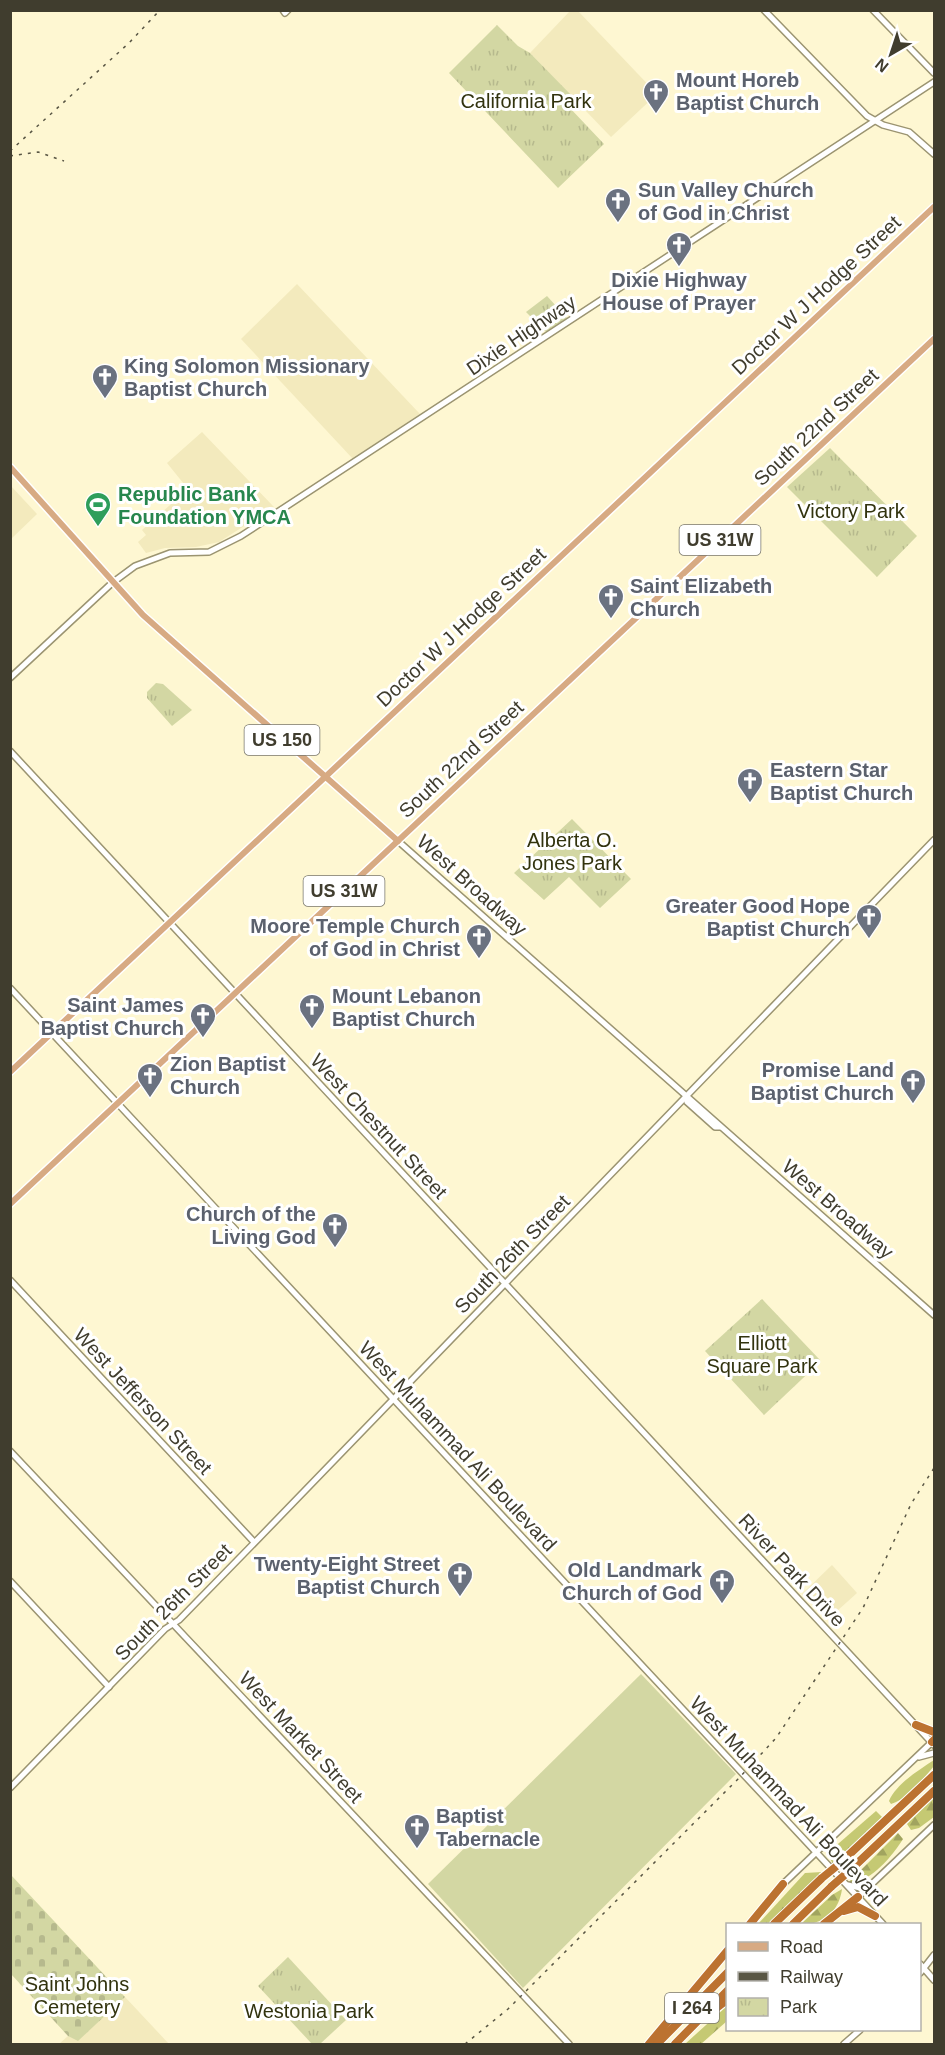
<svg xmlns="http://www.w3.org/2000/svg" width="945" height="2055" viewBox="0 0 945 2055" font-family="Arial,sans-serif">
  <defs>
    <pattern id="forest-firs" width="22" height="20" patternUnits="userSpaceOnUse" patternTransform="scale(1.5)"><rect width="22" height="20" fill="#c5c973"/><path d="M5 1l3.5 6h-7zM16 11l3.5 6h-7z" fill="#a1a45f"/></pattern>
    <pattern id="cemetery-stones" width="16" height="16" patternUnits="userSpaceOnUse" patternTransform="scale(1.5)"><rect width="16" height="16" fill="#d3d7a3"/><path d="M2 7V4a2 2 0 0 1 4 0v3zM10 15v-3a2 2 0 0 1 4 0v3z" fill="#b6b98d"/></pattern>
    <pattern id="park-tufts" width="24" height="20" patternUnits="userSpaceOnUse" patternTransform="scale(1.5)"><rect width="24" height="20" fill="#d3d7a3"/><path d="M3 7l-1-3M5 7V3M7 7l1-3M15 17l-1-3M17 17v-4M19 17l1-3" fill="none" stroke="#b6b98d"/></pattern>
  </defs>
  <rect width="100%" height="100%" fill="#fef7d2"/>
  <!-- built -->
  <g fill="#f3eabd">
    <polygon points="570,11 578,11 657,94 611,137 530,53"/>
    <polygon points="297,284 420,414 353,459 241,339"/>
    <polygon points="202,432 274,507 219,542 196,547 165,548 146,553 138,542 146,535 142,530 188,489 167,463"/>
    <polygon points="10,485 37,514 11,539 10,539"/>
    <polygon points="832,1565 857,1593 827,1620 802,1594"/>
    <polygon points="125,1997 169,2044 59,2044 68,2036 78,2040"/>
  </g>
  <!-- grass -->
  <polygon fill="#d3d7a3" points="641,1674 736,1774 523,1988 428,1884"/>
  <!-- forest -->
  <g fill="url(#forest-firs)">
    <path d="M934 1760V1766C923 1779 908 1799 891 1804L889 1801C896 1784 919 1770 934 1760Z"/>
    <polygon points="934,1798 934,1817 919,1828 911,1830 907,1824"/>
    <polygon points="876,1811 882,1817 833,1864 828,1855 831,1850"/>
    <path d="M898 1833 903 1839C893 1855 870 1884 849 1882Z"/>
    <polygon points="822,1872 770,1924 758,1924 805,1873"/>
    <path d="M842 1889C839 1911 824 1925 801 1924L832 1895Z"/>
    <polygon points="727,2006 727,2021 701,2044 685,2044"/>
  </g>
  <!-- cemetery -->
  <polygon fill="url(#cemetery-stones)" points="11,1875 125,1997 78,2041 68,2036 11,1974"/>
  <!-- park -->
  <g fill="url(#park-tufts)">
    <polygon points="497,25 518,46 530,53 575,99 569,107 604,144 558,188 449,73"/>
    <polygon points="547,296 567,318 546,332 526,312"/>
    <polygon points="830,448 917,536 877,577 787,487"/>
    <polygon points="156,683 163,684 192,710 172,726 147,698 147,692"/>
    <polygon points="572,819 631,879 600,908 569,877 544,900 514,873"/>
    <polygon points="762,1299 820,1360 819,1363 764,1415 705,1351"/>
    <polygon points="288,1957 346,2020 320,2044 312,2044 258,1986"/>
  </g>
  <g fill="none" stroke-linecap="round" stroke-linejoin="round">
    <defs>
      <g id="secondary">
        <polyline points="283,10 285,13 288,10"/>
        <polyline points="764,10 867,116 883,125 909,132 934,154"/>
        <polyline points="873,10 934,73"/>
        <polyline points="10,678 112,583 135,566 170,553 209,552 241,536 934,82"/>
        <polyline points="10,751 934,1745"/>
        <polyline points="398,841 934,1315"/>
        <polyline points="10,988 883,1924"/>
        <polyline points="686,1096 687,1102 715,1127 720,1127"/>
        <polyline points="10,1280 254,1542"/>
        <polyline points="10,1451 569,2044"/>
        <polyline points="10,1581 109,1687"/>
        <polyline points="919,1757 934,1753"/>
        <polyline points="10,1788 165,1629 179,1620 261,1536 934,840"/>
        <polyline points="783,1884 932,1742"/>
        <polyline points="848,1885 860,1888 868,1885"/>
        <polyline points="858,1897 934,1825"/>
        <polyline points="920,1964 934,1980"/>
        <polyline points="920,1973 934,1955"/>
        <polyline points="844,2044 860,2030"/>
      </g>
      <g id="primary">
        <polyline points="10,467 143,615 398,841"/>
        <polyline points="10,1072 934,207"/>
        <polyline points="10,1204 934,339"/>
      </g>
      <g id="highway">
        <polyline points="916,1725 934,1732"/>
        <polyline points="932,1742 934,1740"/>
        <polyline points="838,1865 934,1775"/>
        <polyline points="847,1873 934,1791"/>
        <polyline points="844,1911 858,1907 875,1916"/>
        <polyline points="750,1924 783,1884"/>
        <polyline points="774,1924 822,1878"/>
        <polyline points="793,1924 832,1886"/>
        <polyline points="824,1924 858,1897"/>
        <polyline points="715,2009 728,1999"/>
        <polyline points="649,2044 728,1950"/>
        <polyline points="657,2044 728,1972"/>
        <polyline points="675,2044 728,1990"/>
      </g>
    </defs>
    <!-- secondary casing -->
    <use href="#secondary" stroke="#9b9471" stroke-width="8"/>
    <!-- primary casing -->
    <use href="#primary" stroke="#fff" stroke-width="9"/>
    <!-- highway casing -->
    <use href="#highway" stroke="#fff" stroke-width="10"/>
    <!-- secondary -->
    <use href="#secondary" stroke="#fff" stroke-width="5"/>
    <!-- primary -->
    <use href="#primary" stroke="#d7aa83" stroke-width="6"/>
    <!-- highway -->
    <use href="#highway" stroke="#bc7230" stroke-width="8"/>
    <!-- rail -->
    <g stroke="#595644" stroke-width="1.5" stroke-dasharray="3 6" stroke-linecap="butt">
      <polyline points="10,151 129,43 160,10"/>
      <polyline points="10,156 38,152 64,161"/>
      <polyline points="465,2044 508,2009 738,1779 776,1738 863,1608 911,1504 934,1468"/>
    </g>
    <defs>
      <g id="highway-bridge">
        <polyline points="822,1878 838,1865"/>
        <polyline points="832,1886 847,1873"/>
      </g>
    </defs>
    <!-- highway-bridge casing -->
    <use href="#highway-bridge" stroke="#fff" stroke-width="10" stroke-linecap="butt"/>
    <!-- highway-bridge -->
    <use href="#highway-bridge" stroke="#bc7230" stroke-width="8"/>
  </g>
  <!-- icons -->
  <defs>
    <symbol id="church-pin" viewBox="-11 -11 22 30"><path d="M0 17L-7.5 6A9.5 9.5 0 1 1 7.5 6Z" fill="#6b7280" stroke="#fff"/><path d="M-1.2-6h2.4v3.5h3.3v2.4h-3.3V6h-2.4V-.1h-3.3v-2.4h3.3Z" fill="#fff"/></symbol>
    <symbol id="stadium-pin" viewBox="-11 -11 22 30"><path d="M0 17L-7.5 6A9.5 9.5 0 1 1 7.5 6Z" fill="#2e9e5b" stroke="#fff"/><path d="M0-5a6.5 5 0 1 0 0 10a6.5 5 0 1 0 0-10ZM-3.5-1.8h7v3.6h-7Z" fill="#fff"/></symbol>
  </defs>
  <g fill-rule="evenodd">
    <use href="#church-pin" x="641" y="77" width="30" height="40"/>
    <use href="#church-pin" x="603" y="186" width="30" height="40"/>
    <use href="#church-pin" x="664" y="230" width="30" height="40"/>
    <use href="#church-pin" x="90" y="362" width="30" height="40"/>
    <use href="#stadium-pin" x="83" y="490" width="30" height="40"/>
    <use href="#church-pin" x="596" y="582" width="30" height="40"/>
    <use href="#church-pin" x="735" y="766" width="30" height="40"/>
    <use href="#church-pin" x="854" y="902" width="30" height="40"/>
    <use href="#church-pin" x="464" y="922" width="30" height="40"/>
    <use href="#church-pin" x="297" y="992" width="30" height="40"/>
    <use href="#church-pin" x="188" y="1001" width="30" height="40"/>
    <use href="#church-pin" x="135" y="1061" width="30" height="40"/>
    <use href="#church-pin" x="898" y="1067" width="30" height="40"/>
    <use href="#church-pin" x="320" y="1211" width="30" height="40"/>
    <use href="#church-pin" x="445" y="1560" width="30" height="40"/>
    <use href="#church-pin" x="707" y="1567" width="30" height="40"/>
    <use href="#church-pin" x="402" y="1812" width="30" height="40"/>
  </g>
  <g text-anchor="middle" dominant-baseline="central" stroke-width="6" stroke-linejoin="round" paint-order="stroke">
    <!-- shield labels -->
    <g fill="#fff" stroke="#79776d" stroke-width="1.5">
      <rect x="679.5" y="525" width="81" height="30" rx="4.5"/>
      <rect x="244.5" y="725" width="75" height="30" rx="4.5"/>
      <rect x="303.5" y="876" width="81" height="30" rx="4.5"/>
      <rect x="665" y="1993" width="54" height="30" rx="4.5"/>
    </g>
    <g font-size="18" font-weight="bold" fill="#403d2e">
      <text x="720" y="540">US 31W</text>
      <text x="282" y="740">US 150</text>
      <text x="344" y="891">US 31W</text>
      <text x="692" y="2008">I 264</text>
    </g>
    <!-- worship labels -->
    <g font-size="20" font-weight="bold" fill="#5b616d" stroke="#fff" text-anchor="start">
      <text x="676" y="80">Mount Horeb<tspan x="676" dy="23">Baptist Church</tspan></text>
      <text x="638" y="190">Sun Valley Church<tspan x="638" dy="23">of God in Christ</tspan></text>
      <text x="679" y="280" text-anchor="middle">Dixie Highway<tspan x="679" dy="23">House of Prayer</tspan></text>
      <text x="124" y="366">King Solomon Missionary<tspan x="124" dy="23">Baptist Church</tspan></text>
      <text x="630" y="586">Saint Elizabeth<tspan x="630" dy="23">Church</tspan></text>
      <text x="770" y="770">Eastern Star<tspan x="770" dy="23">Baptist Church</tspan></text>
      <text x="850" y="906" text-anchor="end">Greater Good Hope<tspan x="850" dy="23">Baptist Church</tspan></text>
      <text x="460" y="926" text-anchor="end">Moore Temple Church<tspan x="460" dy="23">of God in Christ</tspan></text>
      <text x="332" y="996">Mount Lebanon<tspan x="332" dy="23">Baptist Church</tspan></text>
      <text x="184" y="1005" text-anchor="end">Saint James<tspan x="184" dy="23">Baptist Church</tspan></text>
      <text x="170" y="1064">Zion Baptist<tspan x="170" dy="23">Church</tspan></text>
      <text x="894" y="1070" text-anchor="end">Promise Land<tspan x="894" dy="23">Baptist Church</tspan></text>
      <text x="316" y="1214" text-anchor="end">Church of the<tspan x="316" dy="23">Living God</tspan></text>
      <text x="440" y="1564" text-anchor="end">Twenty-Eight Street<tspan x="440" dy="23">Baptist Church</tspan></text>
      <text x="702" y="1570" text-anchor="end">Old Landmark<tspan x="702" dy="23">Church of God</tspan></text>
      <text x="436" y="1816">Baptist<tspan x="436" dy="23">Tabernacle</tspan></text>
    </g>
    <!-- park labels -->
    <g font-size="20" fill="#32330e" stroke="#fff">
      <text x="526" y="101">California Park</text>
      <text x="851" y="511">Victory Park</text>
      <text x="572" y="840">Alberta O.<tspan x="572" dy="23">Jones Park</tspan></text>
      <text x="762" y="1343">Elliott<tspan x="762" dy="23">Square Park</tspan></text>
      <text x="77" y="1984">Saint Johns<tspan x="77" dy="23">Cemetery</tspan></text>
      <text x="309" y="2011">Westonia Park</text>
    </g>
    <!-- street labels -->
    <g font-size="20" fill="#403d2e" stroke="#fff">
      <text transform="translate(816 295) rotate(-43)">Doctor W J Hodge Street</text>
      <text transform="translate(521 335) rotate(-34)">Dixie Highway</text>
      <text transform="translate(816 427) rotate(-43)">South 22nd Street</text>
      <text transform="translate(461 627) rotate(-43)">Doctor W J Hodge Street</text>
      <text transform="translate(461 759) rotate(-43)">South 22nd Street</text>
      <text transform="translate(472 885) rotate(42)">West Broadway</text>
      <text transform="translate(379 1126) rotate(47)">West Chestnut Street</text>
      <text transform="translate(838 1209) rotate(41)">West Broadway</text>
      <text transform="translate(512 1254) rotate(-46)">South 26th Street</text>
      <text transform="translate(143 1401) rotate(47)">West Jefferson Street</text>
      <text transform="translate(458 1446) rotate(47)">West Muhammad Ali Boulevard</text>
      <text transform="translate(792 1570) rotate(47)">River Park Drive</text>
      <text transform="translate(173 1602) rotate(-45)">South 26th Street</text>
      <text transform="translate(301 1737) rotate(47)">West Market Street</text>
      <text transform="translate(789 1801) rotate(47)">West Muhammad Ali Boulevard</text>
    </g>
    <!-- leisure labels -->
    <g font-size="20" font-weight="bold" fill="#27864d" stroke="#fff" text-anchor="start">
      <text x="118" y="494">Republic Bank<tspan x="118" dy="23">Foundation YMCA</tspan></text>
    </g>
  </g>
  <!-- border -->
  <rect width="945" height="2055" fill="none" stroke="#403d2e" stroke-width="24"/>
  <!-- legend -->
  <rect x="726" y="1923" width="195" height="108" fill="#ffffff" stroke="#b3b1ab" stroke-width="1.5"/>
  <rect x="738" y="1942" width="30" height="9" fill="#d7aa83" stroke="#b3b1ab" stroke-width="1.5"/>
  <text x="780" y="1953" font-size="18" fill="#403d2e">Road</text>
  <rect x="738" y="1972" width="30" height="9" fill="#595644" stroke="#b3b1ab" stroke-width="1.5"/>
  <text x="780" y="1983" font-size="18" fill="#403d2e">Railway</text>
  <rect x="738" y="1998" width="30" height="18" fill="url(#park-tufts)" stroke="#b3b1ab" stroke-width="1.5"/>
  <text x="780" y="2013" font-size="18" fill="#403d2e">Park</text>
  <!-- north arrow -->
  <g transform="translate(891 54) rotate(219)" stroke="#ffffff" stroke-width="4.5" paint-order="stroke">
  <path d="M0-4.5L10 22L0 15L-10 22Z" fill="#403d2e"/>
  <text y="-9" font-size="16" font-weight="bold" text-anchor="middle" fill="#403d2e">N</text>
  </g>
</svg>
